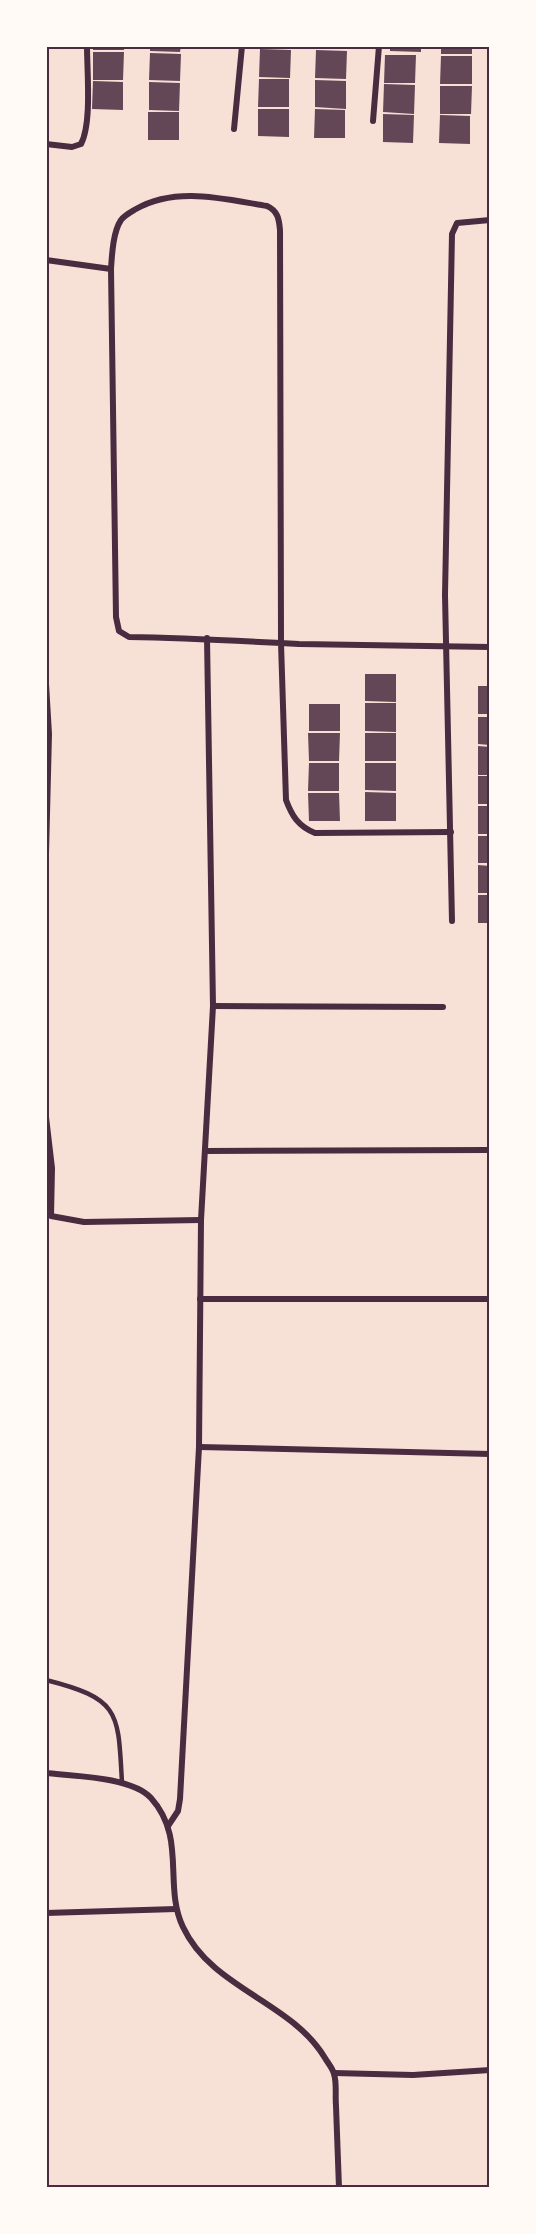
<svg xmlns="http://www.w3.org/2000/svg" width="536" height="2234" viewBox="0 0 536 2234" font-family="'IBM Plex Serif',serif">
  <rect width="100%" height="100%" fill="#f7e1d7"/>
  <!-- building -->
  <g fill="#644757">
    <rect x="93" y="46" width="31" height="4"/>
    <polygon points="150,46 181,46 180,52 150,51"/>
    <polygon points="390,46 421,46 421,52 390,51"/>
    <rect x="441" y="46" width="31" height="8"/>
    <polygon points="260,49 291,50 290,78 259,77"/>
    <polygon points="316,50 347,51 346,79 315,78"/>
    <polygon points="93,52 124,52 123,80 93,80"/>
    <polygon points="150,53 181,54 180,81 149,80"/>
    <polygon points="385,55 416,55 415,83 384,83"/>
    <polygon points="441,56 472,56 472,84 440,84"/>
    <polygon points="259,79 289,79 289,107 258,107"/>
    <polygon points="315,80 346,81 346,109 315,107"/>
    <polygon points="93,81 123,82 123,110 92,109"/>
    <polygon points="149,82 180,83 179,111 149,110"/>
    <polygon points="384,84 415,85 414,114 383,112"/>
    <polygon points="440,86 472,86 471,114 440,114"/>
    <polygon points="258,109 289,109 289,137 258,136"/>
    <polygon points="315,109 345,110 345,138 314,138"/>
    <rect x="148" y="112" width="31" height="28"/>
    <polygon points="383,114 414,115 413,143 383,142"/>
    <polygon points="440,115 470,116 470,144 439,143"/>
    <polygon points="365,674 396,674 396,702 365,701"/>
    <rect x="478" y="686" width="12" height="28"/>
    <polygon points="365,703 396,703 396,732 365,731"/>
    <rect x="309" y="704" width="31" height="27"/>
    <polygon points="478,717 490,717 490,745 478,744"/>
    <polygon points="308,733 340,733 339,761 309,761"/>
    <rect x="365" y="733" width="31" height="28"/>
    <polygon points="478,746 490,747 490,775 478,775"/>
    <polygon points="309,763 339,763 339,791 308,791"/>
    <polygon points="365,763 396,763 396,791 365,790"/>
    <rect x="478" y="776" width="12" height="28"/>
    <polygon points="365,792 396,793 396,821 365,821"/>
    <polygon points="308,793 339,793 340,821 309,821"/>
    <rect x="478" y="806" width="12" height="28"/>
    <rect x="478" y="836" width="12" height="27"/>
    <polygon points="478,865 490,866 490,893 478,893"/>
    <rect x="478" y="895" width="12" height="28"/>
  </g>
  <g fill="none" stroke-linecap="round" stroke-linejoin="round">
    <!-- service -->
    <path stroke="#4a2c40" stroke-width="4.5" d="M46 1680C121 1699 118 1712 122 1783"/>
    <!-- minor -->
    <g stroke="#4a2c40" stroke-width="6">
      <polyline points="373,121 379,46"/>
      <polyline points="234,129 242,46"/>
      <path d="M46 144 72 147 81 144C92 123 87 72 87 46"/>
      <polyline points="46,260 111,269"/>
      <polyline points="46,684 49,734 46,854"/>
      <path d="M451 832 315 833C298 826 292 816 286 800L281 643 280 230C279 219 278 211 267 206 224 199 176 186 136 209 131 212 125 215 121 220 113 232 112 254 111 269L116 617 119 631 129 637C186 638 243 641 299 644L490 647"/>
      <polyline points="452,921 445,595 452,234 457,223 490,220"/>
      <polyline points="213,1006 443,1007"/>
      <polyline points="46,1117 52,1168 51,1216 84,1222 201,1220"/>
      <polyline points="205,1151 490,1150"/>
      <polyline points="200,1299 490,1299"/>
      <polyline points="199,1447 490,1454"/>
      <path d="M46 1773C74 1776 132 1777 151 1798 187 1838 163 1885 183 1927 212 1989 291 2001 325 2058 328 2063 333 2069 334 2074 337 2083 335 2096 336 2106 337 2133 338 2160 339 2188"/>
      <polyline points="168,1826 178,1811 180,1799 199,1447 201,1220 213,1006 207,638"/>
      <polyline points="46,1913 176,1909"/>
      <polyline points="334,2073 413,2075 490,2070"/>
    </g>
  </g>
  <!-- border -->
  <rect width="536" height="2234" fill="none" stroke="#fffaf5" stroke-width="96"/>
  <rect x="48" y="48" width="440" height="2138" fill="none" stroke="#4a2c40" stroke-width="2"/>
</svg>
